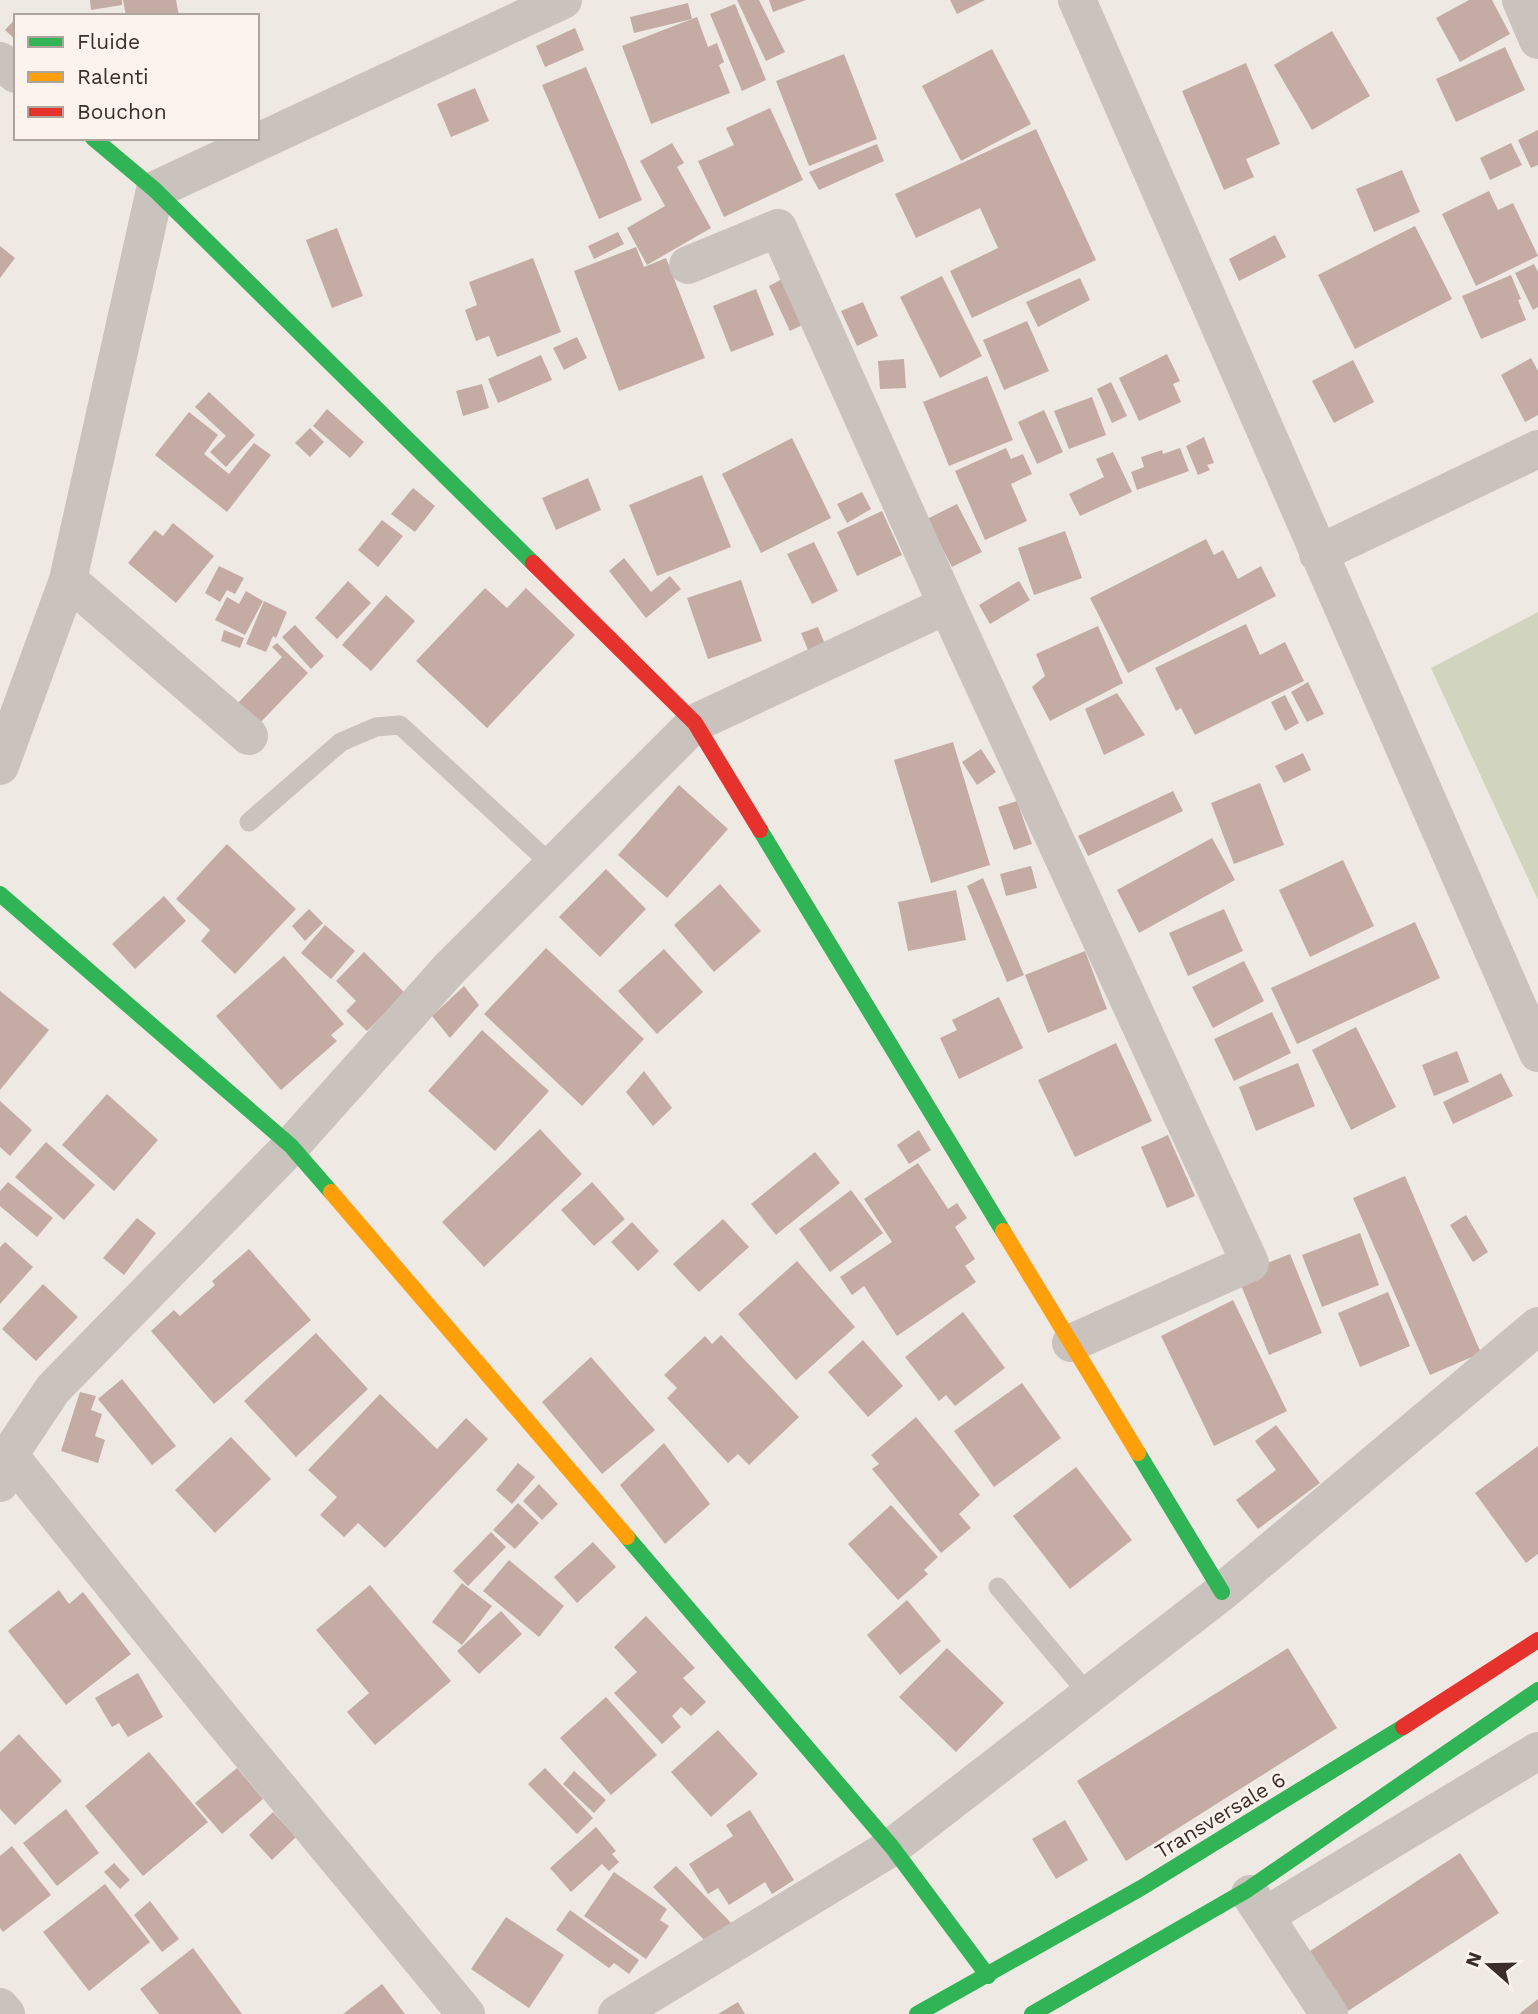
<svg xmlns="http://www.w3.org/2000/svg" width="1538" height="2014" viewBox="0 0 1538 2014" font-family="'Work Sans',sans-serif">
  <rect width="100%" height="100%" fill="#efe9e4"/>
  <!-- green -->
  <polygon fill="#d2d5be" points="1538,612 1538,900 1431,668"/>
  <!-- building -->
  <g fill="#c4aca5">
    <polygon points="90,0 122,0 122,5 91,10"/>
    <polygon points="123,0 176,0 179,16 126,16"/>
    <polygon points="737,0 759,0 785,52 766,61"/>
    <polygon points="769,0 806,0 773,12"/>
    <polygon points="950,0 985,0 957,14"/>
    <polygon points="1469,0 1492,0 1510,34 1460,62 1436,18"/>
    <polygon points="688,3 692,19 634,33 630,17"/>
    <polygon points="735,4 766,80 742,91 710,14"/>
    <polygon points="697,17 708,47 717,43 724,62 719,65 730,93 651,124 622,46"/>
    <polygon points="16,18 16,40 5,30"/>
    <polygon points="575,28 584,50 545,67 536,46"/>
    <polygon points="1332,31 1370,96 1312,130 1274,65"/>
    <polygon points="1505,47 1525,90 1456,122 1436,79"/>
    <polygon points="992,49 1031,124 961,161 922,86"/>
    <polygon points="844,54 877,139 809,166 776,81"/>
    <polygon points="1246,63 1280,144 1246,159 1254,177 1224,190 1182,91"/>
    <polygon points="586,67 642,200 599,219 542,85"/>
    <polygon points="475,88 489,121 451,137 437,104"/>
    <polygon points="770,108 803,180 724,217 698,161 734,145 726,128"/>
    <polygon points="1036,129 1096,260 972,318 950,271 998,248 980,208 916,238 895,194"/>
    <polygon points="1538,130 1538,165 1531,168 1518,140"/>
    <polygon points="672,143 684,163 677,167 711,228 647,265 627,228 665,206 640,161"/>
    <polygon points="1511,143 1522,165 1490,180 1480,158"/>
    <polygon points="877,144 884,161 819,190 809,172"/>
    <polygon points="1402,170 1420,212 1374,232 1356,189"/>
    <polygon points="1489,191 1498,210 1513,203 1538,256 1476,286 1442,214"/>
    <polygon points="1415,226 1452,299 1355,349 1318,275"/>
    <polygon points="337,228 363,296 332,308 306,240"/>
    <polygon points="618,232 624,244 594,259 588,246"/>
    <polygon points="1275,235 1286,257 1239,281 1229,259"/>
    <polygon points="0,246 15,258 0,278"/>
    <polygon points="636,247 644,267 666,258 705,358 619,391 574,271"/>
    <polygon points="533,258 561,332 497,357 489,336 476,341 465,310 477,305 469,282"/>
    <polygon points="1534,264 1538,272 1538,307 1533,310 1515,273"/>
    <polygon points="1511,275 1521,299 1518,300 1526,320 1481,339 1462,296"/>
    <polygon points="942,276 982,356 940,378 900,297"/>
    <polygon points="786,277 808,322 790,331 769,286"/>
    <polygon points="1080,278 1090,300 1038,327 1026,302"/>
    <polygon points="756,289 774,335 731,352 713,306"/>
    <polygon points="863,302 878,336 857,346 841,311"/>
    <polygon points="1027,321 1049,371 1004,390 983,340"/>
    <polygon points="577,337 587,358 564,370 553,348"/>
    <polygon points="1167,354 1180,381 1173,384 1181,402 1139,421 1119,378"/>
    <polygon points="541,355 552,380 498,403 488,379"/>
    <polygon points="1531,358 1538,371 1538,415 1525,422 1501,375"/>
    <polygon points="904,359 906,388 880,389 878,361"/>
    <polygon points="1353,360 1374,402 1334,423 1312,381"/>
    <polygon points="987,376 1013,440 949,466 923,402"/>
    <polygon points="1111,382 1127,416 1112,423 1097,389"/>
    <polygon points="482,384 489,408 463,416 456,391"/>
    <polygon points="209,392 255,435 226,467 210,452 226,436 195,407"/>
    <polygon points="1092,397 1106,435 1069,449 1054,411"/>
    <polygon points="327,409 364,442 350,458 313,426"/>
    <polygon points="1044,410 1063,452 1037,464 1018,422"/>
    <polygon points="189,412 218,435 204,454 229,474 254,443 271,455 227,512 155,455"/>
    <polygon points="310,428 324,442 310,457 295,443"/>
    <polygon points="1204,437 1214,463 1207,465 1210,470 1198,475 1186,446"/>
    <polygon points="792,438 831,518 761,553 722,474"/>
    <polygon points="1006,448 1011,459 1023,454 1032,474 1011,484 1027,521 985,540 955,471"/>
    <polygon points="1180,448 1189,471 1137,490 1131,472 1144,467 1141,457 1162,450 1163,454"/>
    <polygon points="1113,452 1132,492 1080,516 1069,494 1104,477 1096,459"/>
    <polygon points="702,475 731,547 657,576 629,505"/>
    <polygon points="588,478 601,510 556,530 542,498"/>
    <polygon points="413,488 435,506 415,532 391,514"/>
    <polygon points="862,492 871,509 847,523 837,504"/>
    <polygon points="957,504 982,552 952,567 927,519"/>
    <polygon points="882,511 902,555 857,576 837,532"/>
    <polygon points="382,520 403,536 378,567 358,550"/>
    <polygon points="173,523 214,556 176,603 128,563 155,530 163,536"/>
    <polygon points="1065,531 1082,578 1034,595 1018,548"/>
    <polygon points="1206,539 1214,555 1223,550 1238,579 1261,566 1276,596 1128,673 1090,598"/>
    <polygon points="814,542 838,591 812,604 787,554"/>
    <polygon points="624,558 651,592 670,576 681,589 646,618 609,571"/>
    <polygon points="219,566 244,578 235,594 227,590 220,602 205,593"/>
    <polygon points="741,580 762,641 708,659 687,598"/>
    <polygon points="348,581 371,603 337,639 315,618"/>
    <polygon points="1019,581 1030,600 990,624 979,605"/>
    <polygon points="485,588 507,608 526,588 575,635 487,728 416,661"/>
    <polygon points="246,591 263,601 245,635 215,620 227,597 239,604"/>
    <polygon points="386,595 415,621 371,671 342,645"/>
    <polygon points="264,601 287,612 276,638 273,636 266,652 246,644"/>
    <polygon points="1246,624 1260,655 1285,642 1304,681 1195,735 1181,708 1176,711 1155,668"/>
    <polygon points="295,625 324,656 311,669 282,637"/>
    <polygon points="1098,626 1123,683 1050,721 1032,687 1045,676 1036,654"/>
    <polygon points="818,627 829,654 812,660 801,633"/>
    <polygon points="224,630 244,638 240,648 221,641"/>
    <polygon points="277,643 308,673 257,726 236,705 282,657 272,647"/>
    <polygon points="1308,682 1324,714 1307,722 1291,692"/>
    <polygon points="1117,693 1145,735 1104,755 1085,709"/>
    <polygon points="1285,695 1299,723 1285,731 1271,702"/>
    <polygon points="953,742 990,865 931,883 894,760"/>
    <polygon points="981,749 996,772 977,785 962,762"/>
    <polygon points="1303,753 1311,770 1284,783 1275,766"/>
    <polygon points="1260,783 1284,845 1234,864 1211,803"/>
    <polygon points="679,785 728,829 667,898 618,855"/>
    <polygon points="1173,791 1183,811 1088,856 1078,836"/>
    <polygon points="1017,801 1032,844 1014,850 998,807"/>
    <polygon points="1212,838 1235,880 1139,933 1117,890"/>
    <polygon points="227,844 296,909 235,974 201,941 210,930 176,899"/>
    <polygon points="1343,860 1374,926 1310,957 1279,890"/>
    <polygon points="1031,866 1037,888 1006,896 1000,874"/>
    <polygon points="606,869 646,909 600,957 559,917"/>
    <polygon points="983,878 1024,975 1007,982 967,886"/>
    <polygon points="720,884 761,931 714,972 674,925"/>
    <polygon points="956,890 966,940 908,951 898,902"/>
    <polygon points="164,896 186,921 135,969 112,944"/>
    <polygon points="309,909 323,923 305,941 292,926"/>
    <polygon points="1224,909 1243,951 1188,976 1169,933"/>
    <polygon points="1415,922 1440,978 1297,1044 1271,988"/>
    <polygon points="325,925 355,951 331,979 301,953"/>
    <polygon points="546,948 644,1039 582,1106 484,1014"/>
    <polygon points="664,949 703,992 657,1034 618,991"/>
    <polygon points="1085,951 1107,1009 1048,1033 1025,975"/>
    <polygon points="364,952 405,993 367,1031 346,1011 356,1001 336,981"/>
    <polygon points="284,956 344,1024 331,1035 337,1041 281,1090 216,1016"/>
    <polygon points="1244,961 1264,1001 1213,1028 1192,987"/>
    <polygon points="464,986 479,1005 450,1038 432,1016"/>
    <polygon points="0,991 49,1030 0,1090"/>
    <polygon points="999,997 1023,1048 959,1079 940,1038 957,1030 952,1020"/>
    <polygon points="1272,1012 1291,1053 1234,1081 1214,1039"/>
    <polygon points="1356,1027 1396,1107 1351,1130 1312,1050"/>
    <polygon points="482,1030 549,1091 495,1151 428,1091"/>
    <polygon points="1116,1043 1152,1121 1075,1157 1038,1080"/>
    <polygon points="1457,1051 1469,1082 1434,1096 1422,1065"/>
    <polygon points="1298,1063 1315,1106 1256,1131 1239,1087"/>
    <polygon points="644,1071 672,1108 653,1126 626,1092"/>
    <polygon points="1501,1073 1513,1096 1453,1124 1443,1102"/>
    <polygon points="107,1094 158,1140 114,1191 62,1145"/>
    <polygon points="0,1101 32,1130 10,1156 0,1147"/>
    <polygon points="540,1129 582,1174 484,1267 442,1222"/>
    <polygon points="919,1130 931,1150 909,1164 897,1145"/>
    <polygon points="1168,1135 1195,1196 1167,1208 1141,1147"/>
    <polygon points="46,1142 95,1185 64,1220 15,1177"/>
    <polygon points="815,1152 840,1183 776,1235 751,1204"/>
    <polygon points="918,1163 948,1209 957,1203 967,1218 955,1227 975,1259 965,1266 976,1282 897,1336 864,1286 852,1295 840,1277 892,1242 864,1199"/>
    <polygon points="1405,1176 1481,1353 1430,1375 1353,1198"/>
    <polygon points="8,1182 53,1218 37,1237 0,1206 0,1191"/>
    <polygon points="592,1182 625,1219 594,1246 561,1210"/>
    <polygon points="851,1190 883,1233 830,1272 799,1229"/>
    <polygon points="1466,1215 1488,1252 1473,1262 1450,1225"/>
    <polygon points="137,1218 156,1233 124,1275 103,1258"/>
    <polygon points="723,1219 749,1247 699,1292 673,1264"/>
    <polygon points="632,1222 659,1251 638,1271 611,1242"/>
    <polygon points="1360,1233 1379,1285 1322,1307 1302,1255"/>
    <polygon points="5,1242 33,1267 0,1304 0,1247"/>
    <polygon points="249,1249 311,1320 214,1404 151,1331 174,1310 180,1316 215,1285 212,1281"/>
    <polygon points="1290,1254 1322,1333 1269,1355 1237,1275"/>
    <polygon points="797,1261 855,1327 796,1380 738,1314"/>
    <polygon points="43,1284 78,1317 36,1361 2,1329"/>
    <polygon points="1388,1292 1410,1346 1360,1367 1338,1313"/>
    <polygon points="1233,1300 1287,1411 1214,1446 1161,1336"/>
    <polygon points="963,1312 1005,1368 955,1406 946,1395 939,1401 905,1357"/>
    <polygon points="316,1333 368,1389 296,1457 244,1401"/>
    <polygon points="721,1335 799,1417 749,1465 738,1454 728,1463 667,1398 677,1388 664,1375 705,1336 712,1344"/>
    <polygon points="863,1340 903,1386 868,1417 828,1372"/>
    <polygon points="591,1357 655,1430 602,1474 542,1402"/>
    <polygon points="122,1379 176,1446 152,1465 98,1399"/>
    <polygon points="1022,1383 1061,1438 994,1487 954,1431"/>
    <polygon points="80,1392 96,1396 91,1410 102,1414 95,1436 105,1440 98,1463 61,1451"/>
    <polygon points="380,1394 437,1449 466,1418 488,1439 385,1548 358,1523 344,1537 320,1515 337,1497 308,1470"/>
    <polygon points="916,1417 980,1495 959,1514 971,1528 941,1553 872,1469 879,1464 871,1455"/>
    <polygon points="1276,1425 1320,1483 1258,1529 1236,1500 1276,1470 1255,1441"/>
    <polygon points="231,1437 271,1479 215,1533 175,1490"/>
    <polygon points="664,1443 710,1504 665,1544 620,1485"/>
    <polygon points="1538,1446 1538,1554 1526,1563 1475,1493"/>
    <polygon points="518,1463 535,1477 512,1504 496,1490"/>
    <polygon points="1076,1467 1132,1540 1070,1589 1013,1516"/>
    <polygon points="539,1484 558,1504 542,1520 523,1501"/>
    <polygon points="518,1503 539,1523 515,1549 493,1530"/>
    <polygon points="891,1505 938,1557 924,1570 928,1574 898,1600 848,1544"/>
    <polygon points="491,1532 506,1547 468,1586 453,1571"/>
    <polygon points="593,1542 616,1567 577,1603 554,1577"/>
    <polygon points="509,1560 564,1606 539,1637 483,1591"/>
    <polygon points="462,1583 492,1606 462,1645 432,1622"/>
    <polygon points="370,1585 451,1681 375,1745 347,1712 369,1693 316,1630"/>
    <polygon points="59,1590 69,1604 83,1592 131,1654 66,1705 8,1631"/>
    <polygon points="907,1600 941,1641 900,1675 867,1635"/>
    <polygon points="501,1611 522,1634 479,1674 457,1651"/>
    <polygon points="646,1616 695,1668 683,1678 706,1702 691,1716 681,1707 672,1716 681,1727 662,1744 614,1693 637,1672 614,1647"/>
    <polygon points="947,1648 1004,1703 956,1752 899,1697"/>
    <polygon points="1288,1648 1337,1728 1126,1861 1077,1781"/>
    <polygon points="138,1673 163,1717 128,1737 119,1723 112,1727 95,1698"/>
    <polygon points="606,1697 657,1755 611,1795 560,1738"/>
    <polygon points="718,1730 758,1774 711,1817 671,1772"/>
    <polygon points="19,1734 62,1781 15,1825 0,1809 0,1752"/>
    <polygon points="149,1752 208,1822 143,1876 85,1806"/>
    <polygon points="237,1768 263,1799 222,1834 195,1803"/>
    <polygon points="545,1768 593,1818 577,1834 528,1784"/>
    <polygon points="574,1771 606,1800 594,1813 563,1784"/>
    <polygon points="66,1809 99,1853 57,1886 23,1843"/>
    <polygon points="750,1810 794,1880 772,1894 765,1882 729,1905 718,1888 708,1894 689,1864 733,1836 726,1825"/>
    <polygon points="273,1812 296,1837 272,1860 249,1835"/>
    <polygon points="1065,1820 1088,1860 1056,1879 1032,1839"/>
    <polygon points="596,1827 616,1851 612,1854 619,1862 609,1871 602,1864 571,1892 550,1868"/>
    <polygon points="12,1846 51,1895 3,1932 0,1928 0,1856"/>
    <polygon points="1460,1853 1499,1913 1348,2011 1310,1951"/>
    <polygon points="114,1863 130,1880 120,1889 104,1872"/>
    <polygon points="676,1866 734,1926 712,1948 653,1887"/>
    <polygon points="614,1872 667,1909 660,1920 669,1926 646,1959 584,1916"/>
    <polygon points="105,1884 150,1942 89,1991 43,1932"/>
    <polygon points="150,1901 179,1939 162,1952 134,1915"/>
    <polygon points="570,1910 639,1960 629,1974 614,1963 609,1968 556,1930"/>
    <polygon points="506,1917 564,1955 529,2008 471,1969"/>
    <polygon points="193,1948 242,2014 159,2014 140,1989"/>
    <polygon points="382,1984 405,2014 343,2014"/>
    <polygon points="1538,1999 1538,2014 1519,2014"/>
    <polygon points="738,2002 745,2014 718,2014"/>
  </g>
  <g fill="none" stroke-linecap="round" stroke-linejoin="round">
    <!-- lane -->
    <g stroke="#c9c2bd" stroke-width="19">
      <polyline points="249,822 341,742 376,727 400,725 552,865"/>
      <polyline points="998,1587 1089,1695"/>
    </g>
    <!-- street -->
    <g stroke="#c9c2bd" stroke-width="38">
      <polyline points="1077,0 1538,1053"/>
      <polyline points="1521,0 1538,40"/>
      <polyline points="0,61 16,74"/>
      <polyline points="688,265 778,228 947,605 1250,1263 1071,1343"/>
      <polyline points="1318,554 1538,449"/>
      <polyline points="68,580 249,736"/>
      <polyline points="0,766 68,580 155,190 563,0"/>
      <polyline points="9,1455 215,1711 466,2014"/>
      <polyline points="0,1483 9,1455 53,1389 291,1146 450,968 695,723 947,605"/>
      <polyline points="1250,1894 1329,2014"/>
      <polyline points="1265,1916 1538,1751"/>
      <polyline points="0,2007 6,2014"/>
      <polyline points="617,2014 892,1847 1222,1592 1538,1326"/>
    </g>
    <!-- fast -->
    <g stroke="#30b455" stroke-width="16">
      <polyline points="93,138 155,190 533,563"/>
      <polyline points="760,830 1003,1231"/>
      <polyline points="0,894 291,1146 331,1192"/>
      <polyline points="1138,1453 1222,1592"/>
      <polyline points="627,1537 892,1847 988,1976"/>
      <polyline points="917,2014 1141,1888 1403,1727"/>
      <polyline points="1032,2014 1247,1890 1538,1690"/>
    </g>
    <!-- slow -->
    <g stroke="#ff9f0a" stroke-width="16">
      <polyline points="331,1192 627,1537"/>
      <polyline points="1003,1231 1138,1453"/>
    </g>
    <!-- jam -->
    <g stroke="#e5322d" stroke-width="16">
      <polyline points="533,563 695,723 760,830"/>
      <polyline points="1403,1727 1538,1640"/>
    </g>
  </g>
  <g text-anchor="middle" dominant-baseline="central" stroke-width="5" stroke-linejoin="round" paint-order="stroke">
    <!-- street labels -->
    <g font-size="21" fill="#3b2e2a" stroke="#fbf3ec">
      <text transform="translate(1220 1815) rotate(-31)">Transversale 6</text>
    </g>
  </g>
  <!-- legend -->
  <rect x="14" y="14" width="245" height="126" fill="#fbf3ec" stroke="#aea49e" stroke-width="2"/>
  <rect x="28" y="37" width="35" height="10" fill="#30b455" stroke="#aea49e" stroke-width="2"/>
  <text x="77" y="49" font-size="21" fill="#3b2e2a">Fluide</text>
  <rect x="28" y="72" width="35" height="10" fill="#ff9f0a" stroke="#aea49e" stroke-width="2"/>
  <text x="77" y="84" font-size="21" fill="#3b2e2a">Ralenti</text>
  <rect x="28" y="107" width="35" height="10" fill="#e5322d" stroke="#aea49e" stroke-width="2"/>
  <text x="77" y="119" font-size="21" fill="#3b2e2a">Bouchon</text>
  <!-- north arrow -->
  <g transform="translate(1489 1965) rotate(290)" stroke="#fbf3ec" stroke-width="5" paint-order="stroke">
  <path d="M0-5L12 26L0 18L-12 26Z" fill="#3b2e2a"/>
  <text y="-10" font-size="19" font-weight="bold" text-anchor="middle" fill="#3b2e2a">N</text>
  </g>
</svg>
